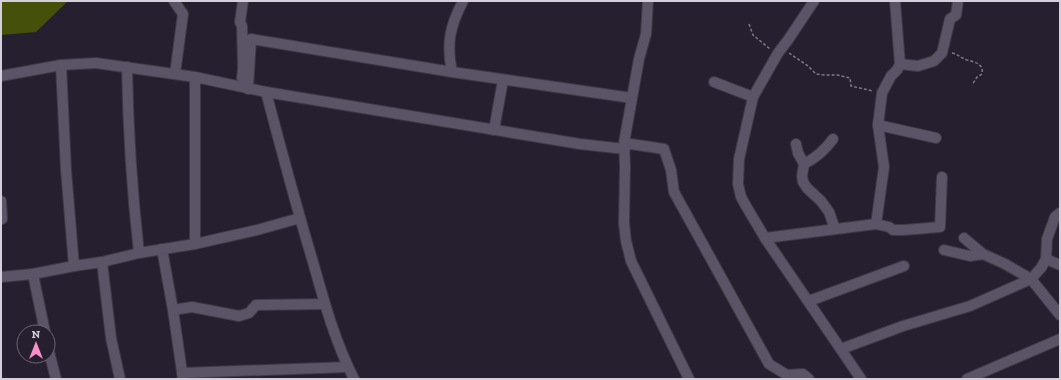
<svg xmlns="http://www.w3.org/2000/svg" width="1061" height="380" viewBox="0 0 1061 380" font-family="'Zilla Slab',serif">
  <rect width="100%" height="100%" fill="#261f2f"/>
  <!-- forest -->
  <polygon fill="#45510b" points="1,1 68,1 36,32 1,35"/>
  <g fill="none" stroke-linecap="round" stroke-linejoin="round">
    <defs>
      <g id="minor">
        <polyline points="174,1 183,14 175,74"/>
        <polyline points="648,1 646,34 639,59 624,143 625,166 624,223 626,241 631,261 689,379"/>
        <polyline points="814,1 788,40 778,53 753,97 739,159 738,184 741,197 746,206 765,238 861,379"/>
        <polyline points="900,64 918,66 934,61 942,53 950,19 956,15 958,1"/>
        <polyline points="61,65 66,170 74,266"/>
        <path d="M127 67C128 129 132 191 139 253"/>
        <path d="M452 72C446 44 450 26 463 1"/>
        <polyline points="1,76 61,65 96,63 195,77 266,92 580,144 625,149"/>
        <polyline points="195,77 195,244"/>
        <polyline points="242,78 243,69 242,26 240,22 243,1"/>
        <polyline points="714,82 753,97"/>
        <polyline points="248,89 251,39 452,72 632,98"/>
        <path d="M266 92C281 149 296 206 313 262 324 301 335 342 354 379"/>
        <polyline points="878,125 936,138"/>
        <polyline points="494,130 503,80"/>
        <polyline points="624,143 664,149 671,170 674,192 769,364 787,375 803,374 809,379"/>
        <polyline points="796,144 798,153 804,164 802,176 803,182 807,188 821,201 829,212 835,229"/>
        <path d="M804 164C816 158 825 150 833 139"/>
        <polyline points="1,201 2,219"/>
        <polyline points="876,224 884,167 878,125 882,93 891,76 897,70 900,64 895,1"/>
        <polyline points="765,238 876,224 889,227 893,230 904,230 940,227 942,177"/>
        <polyline points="964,238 983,254 1005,264 1031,279 1060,315"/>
        <polyline points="162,249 173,310 183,379"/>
        <polyline points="944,250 970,256 983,254"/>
        <polyline points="1046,259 1060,265"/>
        <polyline points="102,262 111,338 120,379"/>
        <polyline points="33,274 45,332"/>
        <polyline points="1,277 33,274 74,266 102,262 139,253 195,244 257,230 300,218"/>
        <polyline points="809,301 904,266"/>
        <polyline points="173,310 192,307 239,316 249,313 256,305 325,304"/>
        <polyline points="48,348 56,379"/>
        <polyline points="841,349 903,326 970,306 1031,279 1041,268 1046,259 1047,239 1055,217 1060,213"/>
        <polyline points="182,373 348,367"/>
        <polyline points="967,379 1060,339"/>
      </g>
    </defs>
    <!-- minor casing -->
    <use href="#minor" stroke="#3e3946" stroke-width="12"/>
    <!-- path -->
    <g stroke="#7e7986" stroke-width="1.5" stroke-dasharray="3 2" stroke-linecap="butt">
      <polyline points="749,24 753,35 770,49"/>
      <polyline points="789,53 808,66 816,74 824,75 837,75 850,78 851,86 873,91"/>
      <path d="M952 53C958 54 961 58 967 60 975 62 984 64 982 74L977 77 972 85"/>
    </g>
    <!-- minor -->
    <use href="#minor" stroke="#5b5366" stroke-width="10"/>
  </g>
  <!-- border -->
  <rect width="1061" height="380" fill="none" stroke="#d4cfda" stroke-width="4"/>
  <!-- north arrow -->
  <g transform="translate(36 344)"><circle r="19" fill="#261f2f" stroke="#6c6573"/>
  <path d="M0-3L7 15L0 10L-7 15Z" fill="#f98fca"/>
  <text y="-6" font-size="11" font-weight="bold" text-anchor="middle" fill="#d4cfda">N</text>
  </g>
</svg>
